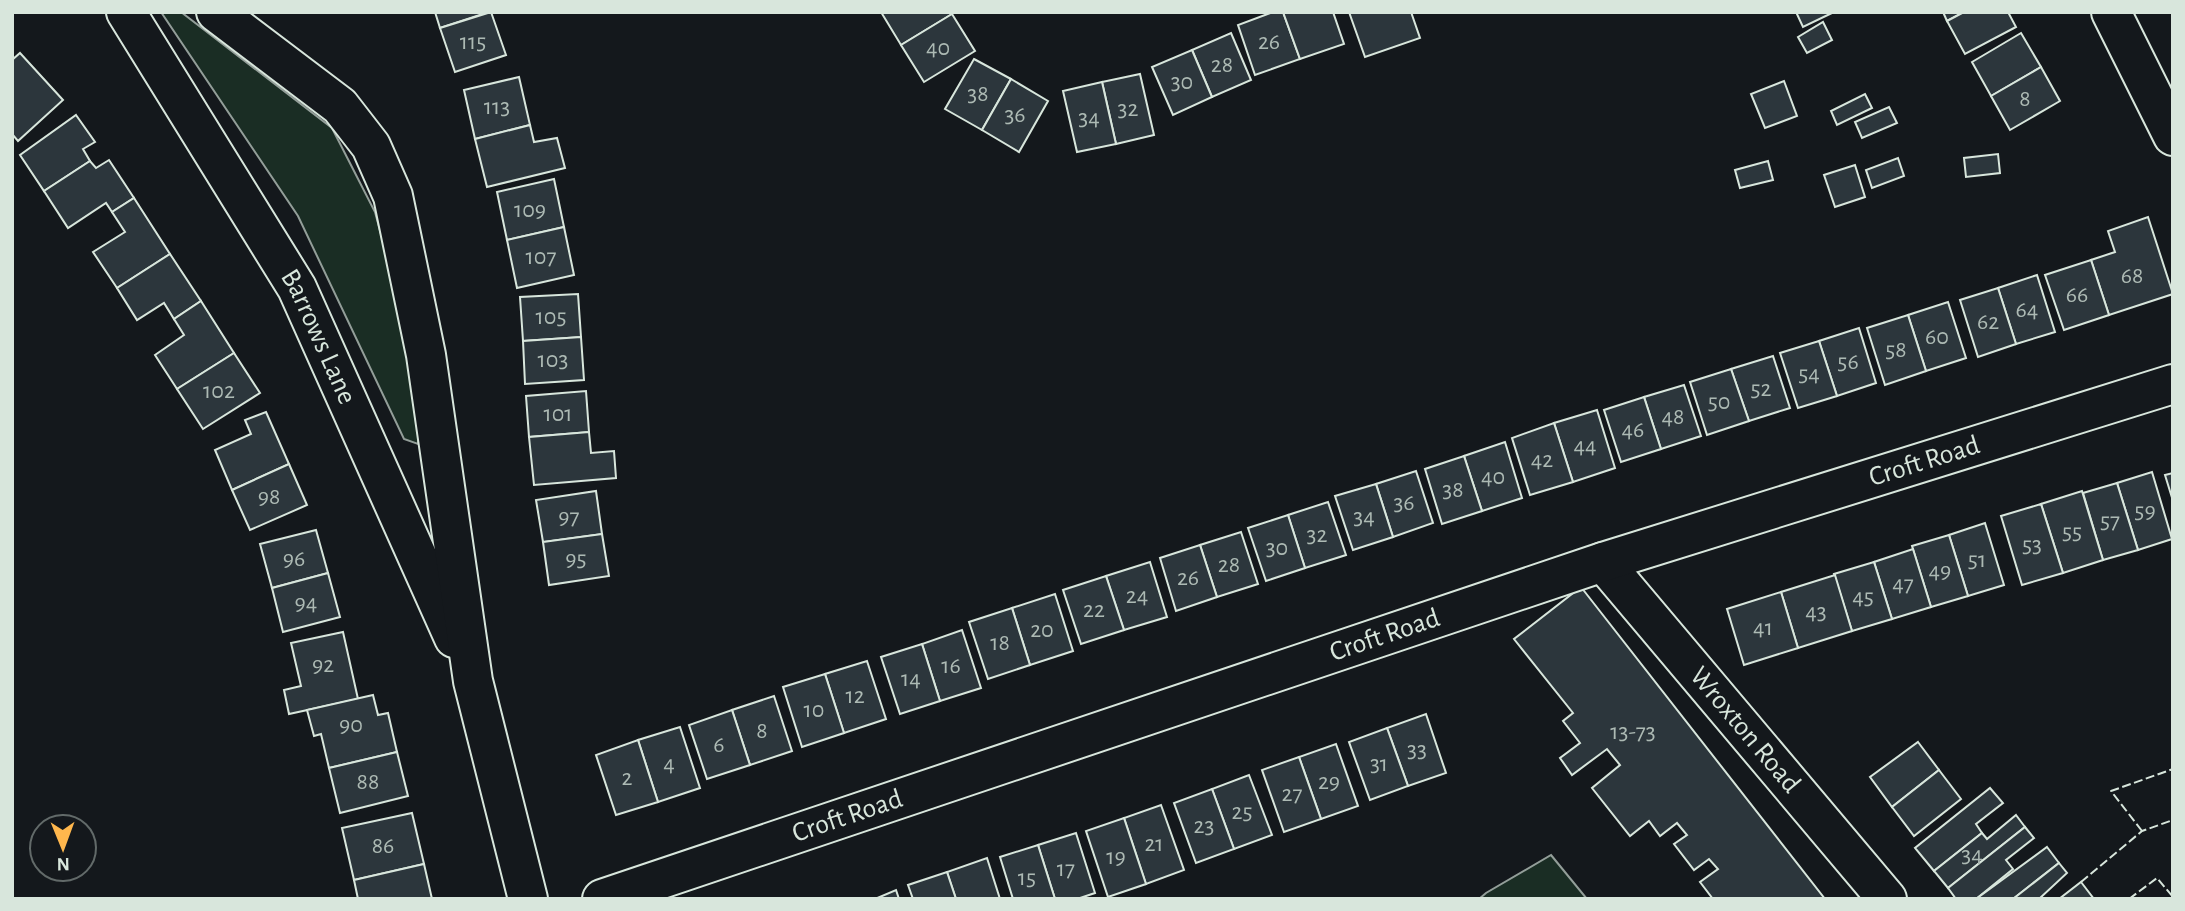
<svg xmlns="http://www.w3.org/2000/svg" width="2185" height="911" viewBox="0 0 2185 911" font-family="'Alegreya Sans',sans-serif">
  <rect width="100%" height="100%" fill="#14181c"/>
  <!-- green -->
  <g fill="#1a2d24" stroke="#939e99" stroke-width="2">
    <polygon points="161,12 181,12 332,128 375,212 402,312 419,435 418,444 404,439 298,216"/>
    <polygon points="1551,855 1587,899 1479,899 1486,893"/>
  </g>
  <!-- building -->
  <g fill="#2c363c" stroke="#d8e6dc" stroke-width="2">
    <polygon points="435,12 489,12 440,28"/>
    <polygon points="491,12 506,55 455,72 440,28"/>
    <polygon points="881,12 951,12 952,14 901,45"/>
    <polygon points="1273,12 1283,12 1300,59 1255,75 1238,25"/>
    <polygon points="1283,12 1333,12 1344,44 1300,59"/>
    <polygon points="1349,12 1411,12 1420,38 1365,57"/>
    <polygon points="1796,12 1834,12 1803,27"/>
    <polygon points="1943,12 1964,12 1947,21"/>
    <polygon points="1964,12 2008,12 2016,27 1965,54 1947,21"/>
    <polygon points="952,14 975,51 924,82 901,45"/>
    <polygon points="1823,22 1832,40 1807,53 1798,37"/>
    <polygon points="1231,33 1251,80 1212,97 1192,50"/>
    <polygon points="2021,33 2041,67 1991,96 1972,62"/>
    <polygon points="1192,50 1212,97 1173,115 1152,67"/>
    <polygon points="20,53 63,100 18,141 12,134 12,60"/>
    <polygon points="974,59 1011,79 982,130 945,109"/>
    <polygon points="2041,67 2060,101 2010,130 1991,96"/>
    <polygon points="1140,74 1154,135 1116,144 1102,82"/>
    <polygon points="519,77 530,125 475,139 464,90"/>
    <polygon points="1011,79 1048,101 1019,152 982,130"/>
    <polygon points="1784,81 1797,116 1765,128 1751,94"/>
    <polygon points="1102,82 1116,144 1077,152 1063,91"/>
    <polygon points="1865,94 1872,108 1837,125 1831,111"/>
    <polygon points="1889,107 1897,123 1862,138 1855,122"/>
    <polygon points="76,115 95,142 83,149 90,161 44,191 20,155"/>
    <polygon points="530,125 534,142 557,138 565,168 487,187 475,139"/>
    <polygon points="1998,154 2000,173 1966,177 1964,158"/>
    <polygon points="1898,158 1904,176 1872,188 1866,170"/>
    <polygon points="109,160 134,198 112,212 106,203 68,228 44,191 90,161 96,168"/>
    <polygon points="1768,161 1773,180 1740,188 1735,170"/>
    <polygon points="1855,165 1865,197 1835,207 1824,175"/>
    <polygon points="554,179 564,227 507,240 497,192"/>
    <polygon points="134,198 170,254 117,288 93,252 125,232 112,212"/>
    <polygon points="2148,217 2173,294 2109,315 2091,260 2115,252 2108,231"/>
    <polygon points="564,227 574,275 517,288 507,240"/>
    <polygon points="170,254 201,301 174,319 164,303 137,320 117,288"/>
    <polygon points="2091,260 2109,315 2064,330 2045,275"/>
    <polygon points="2037,275 2055,332 2016,344 1998,288"/>
    <polygon points="1998,288 2016,344 1978,357 1960,300"/>
    <polygon points="578,294 581,337 523,341 520,297"/>
    <polygon points="201,301 234,353 177,389 155,355 184,335 174,319"/>
    <polygon points="1948,302 1966,358 1926,371 1908,315"/>
    <polygon points="1908,315 1926,371 1885,385 1867,328"/>
    <polygon points="1859,328 1876,383 1837,396 1819,341"/>
    <polygon points="581,337 584,380 525,384 523,341"/>
    <polygon points="1819,341 1837,396 1798,408 1780,353"/>
    <polygon points="234,353 260,393 203,429 177,389"/>
    <polygon points="1773,356 1790,408 1749,421 1731,369"/>
    <polygon points="1731,369 1749,421 1707,435 1690,382"/>
    <polygon points="1684,385 1701,436 1661,449 1644,397"/>
    <polygon points="586,391 589,432 529,437 526,396"/>
    <polygon points="1644,397 1661,449 1621,462 1604,410"/>
    <polygon points="1597,410 1615,468 1573,482 1554,423"/>
    <polygon points="266,412 289,464 232,490 215,450 251,434 245,420"/>
    <polygon points="1554,423 1573,482 1530,495 1512,438"/>
    <polygon points="589,432 591,453 614,451 616,478 534,485 529,437"/>
    <polygon points="1505,442 1522,498 1482,511 1464,456"/>
    <polygon points="1464,456 1482,511 1442,524 1425,469"/>
    <polygon points="289,464 307,505 250,530 232,490"/>
    <polygon points="1416,471 1433,523 1393,537 1376,484"/>
    <polygon points="2152,472 2172,539 2138,550 2117,483"/>
    <polygon points="2173,473 2173,501 2165,475"/>
    <polygon points="2117,483 2138,550 2103,560 2083,493"/>
    <polygon points="1376,484 1393,537 1353,550 1335,496"/>
    <polygon points="596,491 602,534 543,542 536,500"/>
    <polygon points="2082,491 2103,560 2063,573 2041,504"/>
    <polygon points="1328,502 1346,555 1305,568 1288,515"/>
    <polygon points="2041,504 2063,573 2022,585 2001,516"/>
    <polygon points="1288,515 1305,568 1266,581 1248,528"/>
    <polygon points="1985,523 2004,585 1968,596 1949,535"/>
    <polygon points="316,530 328,573 272,588 260,544"/>
    <polygon points="1241,532 1258,584 1217,597 1200,545"/>
    <polygon points="602,534 609,576 549,585 543,542"/>
    <polygon points="1949,535 1968,596 1931,607 1912,546"/>
    <polygon points="1200,545 1217,597 1176,611 1160,558"/>
    <polygon points="1913,549 1931,607 1892,619 1874,562"/>
    <polygon points="1150,562 1167,617 1124,630 1106,576"/>
    <polygon points="1874,562 1892,619 1852,631 1834,574"/>
    <polygon points="328,573 340,617 283,632 272,588"/>
    <polygon points="1835,575 1852,631 1798,648 1781,592"/>
    <polygon points="1106,576 1124,630 1081,644 1063,590"/>
    <polygon points="1581,587 1825,899 1713,899 1700,882 1718,869 1709,859 1694,870 1674,844 1687,835 1677,823 1660,836 1649,821 1630,836 1592,788 1620,765 1607,749 1572,775 1560,758 1580,743 1563,721 1573,713 1514,639"/>
    <polygon points="1781,592 1798,648 1744,665 1727,609"/>
    <polygon points="1055,594 1073,651 1030,665 1012,608"/>
    <polygon points="1012,608 1030,665 988,679 969,622"/>
    <polygon points="962,630 981,688 940,701 922,644"/>
    <polygon points="343,632 358,699 289,714 284,690 301,686 291,643"/>
    <polygon points="922,644 940,701 900,714 881,657"/>
    <polygon points="867,661 886,719 844,733 825,674"/>
    <polygon points="825,674 844,733 802,747 783,687"/>
    <polygon points="373,695 378,715 388,713 397,752 329,768 321,734 314,736 307,710"/>
    <polygon points="774,696 792,751 750,765 732,710"/>
    <polygon points="732,710 750,765 707,779 689,725"/>
    <polygon points="1426,714 1446,773 1408,786 1387,728"/>
    <polygon points="680,727 700,788 658,802 638,740"/>
    <polygon points="1387,728 1408,786 1370,800 1349,742"/>
    <polygon points="638,740 658,802 616,815 596,755"/>
    <polygon points="1918,742 1939,770 1892,807 1870,777"/>
    <polygon points="1336,744 1358,806 1321,819 1299,757"/>
    <polygon points="397,752 408,796 340,813 329,768"/>
    <polygon points="1299,757 1321,819 1284,832 1262,770"/>
    <polygon points="1939,770 1961,799 1914,836 1892,807"/>
    <polygon points="1249,775 1272,835 1234,849 1212,789"/>
    <polygon points="1990,788 2003,803 1976,824 1982,833 1934,871 1915,848"/>
    <polygon points="1212,789 1234,849 1196,863 1174,803"/>
    <polygon points="1161,805 1184,870 1146,884 1124,818"/>
    <polygon points="412,813 424,864 354,880 342,828"/>
    <polygon points="2016,815 2025,827 1948,888 1934,871 1982,833 1987,839"/>
    <polygon points="1124,818 1146,884 1108,897 1086,831"/>
    <polygon points="2025,827 2034,838 2006,860 2013,869 1976,899 1956,899 1948,888"/>
    <polygon points="1076,833 1095,893 1077,899 1055,899 1038,845"/>
    <polygon points="1038,845 1055,899 1013,899 1000,857"/>
    <polygon points="2047,847 2059,863 2013,899 1976,899"/>
    <polygon points="987,858 1000,899 956,899 947,872"/>
    <polygon points="2059,863 2067,873 2039,899 2013,899"/>
    <polygon points="424,864 432,899 358,899 354,880"/>
    <polygon points="947,872 956,899 913,899 908,885"/>
    <polygon points="2081,882 2094,899 2059,899"/>
    <polygon points="896,890 899,899 875,899"/>
  </g>
  <g fill="none" stroke-linecap="round" stroke-linejoin="round">
    <defs>
      <g id="street">
        <polyline points="2111,12 2173,136"/>
        <path id="s1" d="M1603 562 1887 899"/>
        <path id="s2" d="M602 899 1603 562 2173 384"/>
      </g>
      <g id="secondary">
        <path id="s3" d="M126 12 297 288 454 638"/>
        <polyline points="216,12 340,106 371,146 393,196 426,355 473,681 528,899"/>
      </g>
    </defs>
    <!-- street casing -->
    <use href="#street" stroke="#d8e6dc" stroke-width="42"/>
    <!-- secondary casing -->
    <use href="#secondary" stroke="#d8e6dc" stroke-width="42"/>
    <!-- street -->
    <use href="#street" stroke="#14181c" stroke-width="38"/>
    <!-- secondary -->
    <use href="#secondary" stroke="#14181c" stroke-width="38"/>
    <!-- fence -->
    <g stroke="#d8e6dc" stroke-width="2" stroke-dasharray="9 3.5" stroke-linecap="butt">
      <polyline points="2142,831 2111,791 2173,769"/>
      <polyline points="2081,882 2142,831 2173,820"/>
      <polyline points="2129,899 2157,878 2173,897"/>
    </g>
  </g>
  <g text-anchor="middle" dominant-baseline="central" stroke-width="5" stroke-linejoin="round" paint-order="stroke">
    <!-- number labels -->
    <g font-size="24" fill="#adbab4">
      <text x="473" y="42">115</text>
      <text x="1269" y="42">26</text>
      <text x="938" y="48">40</text>
      <text x="1222" y="65">28</text>
      <text x="1182" y="82">30</text>
      <text x="978" y="94">38</text>
      <text x="2025" y="99">8</text>
      <text x="497" y="107">113</text>
      <text x="1128" y="109">32</text>
      <text x="1015" y="115">36</text>
      <text x="1089" y="118">34</text>
      <text x="530" y="210">109</text>
      <text x="541" y="257">107</text>
      <text x="2132" y="276">68</text>
      <text x="2077" y="295">66</text>
      <text x="2027" y="310">64</text>
      <text x="551" y="317">105</text>
      <text x="1988" y="322">62</text>
      <text x="1937" y="337">60</text>
      <text x="1896" y="350">58</text>
      <text x="553" y="360">103</text>
      <text x="1848" y="362">56</text>
      <text x="1809" y="374">54</text>
      <text x="1761" y="389">52</text>
      <text x="219" y="391">102</text>
      <text x="1719" y="402">50</text>
      <text x="558" y="414">101</text>
      <text x="1673" y="417">48</text>
      <text x="1633" y="430">46</text>
      <text x="1585" y="446">44</text>
      <text x="1542" y="460">42</text>
      <text x="1493" y="477">40</text>
      <text x="1453" y="490">38</text>
      <text x="269" y="497">98</text>
      <text x="1404" y="503">36</text>
      <text x="2145" y="511">59</text>
      <text x="569" y="517">97</text>
      <text x="1364" y="517">34</text>
      <text x="2110" y="521">57</text>
      <text x="2072" y="532">55</text>
      <text x="1317" y="535">32</text>
      <text x="2032" y="545">53</text>
      <text x="1277" y="548">30</text>
      <text x="294" y="559">96</text>
      <text x="576" y="559">95</text>
      <text x="1977" y="560">51</text>
      <text x="1229" y="565">28</text>
      <text x="1940" y="571">49</text>
      <text x="1188" y="578">26</text>
      <text x="1903" y="584">47</text>
      <text x="1137" y="596">24</text>
      <text x="1863" y="597">45</text>
      <text x="306" y="603">94</text>
      <text x="1094" y="610">22</text>
      <text x="1816" y="612">43</text>
      <text x="1763" y="628">41</text>
      <text x="1042" y="630">20</text>
      <text x="1000" y="643">18</text>
      <text x="323" y="665">92</text>
      <text x="951" y="666">16</text>
      <text x="911" y="679">14</text>
      <text x="855" y="696">12</text>
      <text x="814" y="710">10</text>
      <text x="351" y="725">90</text>
      <text x="762" y="731">8</text>
      <text x="1633" y="732">13-73</text>
      <text x="719" y="745">6</text>
      <text x="1417" y="750">33</text>
      <text x="669" y="764">4</text>
      <text x="1379" y="764">31</text>
      <text x="627" y="778">2</text>
      <text x="368" y="782">88</text>
      <text x="1329" y="782">29</text>
      <text x="1292" y="794">27</text>
      <text x="1242" y="812">25</text>
      <text x="1204" y="826">23</text>
      <text x="1154" y="844">21</text>
      <text x="383" y="846">86</text>
      <text x="1972" y="855">34</text>
      <text x="1116" y="857">19</text>
      <text x="1066" y="869">17</text>
      <text x="1027" y="878">15</text>
    </g>
    <!-- street labels -->
    <g font-size="28" fill="#d8e6dc" stroke="#14181c">
      <text stroke="none"><textPath href="#s3" startOffset="378">Barrows Lane</textPath></text>
      <text stroke="none"><textPath href="#s2" startOffset="1393">Croft Road</textPath></text>
      <text stroke="none"><textPath href="#s2" startOffset="826">Croft Road</textPath></text>
      <text stroke="none"><textPath href="#s1" startOffset="220">Wroxton Road</textPath></text>
      <text stroke="none"><textPath href="#s2" startOffset="259">Croft Road</textPath></text>
    </g>
  </g>
  <!-- border -->
  <rect width="2185" height="911" fill="none" stroke="#d8e6dc" stroke-width="28"/>
  <!-- north arrow -->
  <g transform="translate(63 848) rotate(179)"><circle r="33" fill="#14181c" stroke="#626a69" stroke-width="2"/>
  <path d="M0-5L12 26L0 18L-12 26Z" fill="#ffb74d"/>
  <text y="-10" font-size="19" font-weight="bold" text-anchor="middle" fill="#d8e6dc">N</text>
  </g>
</svg>
